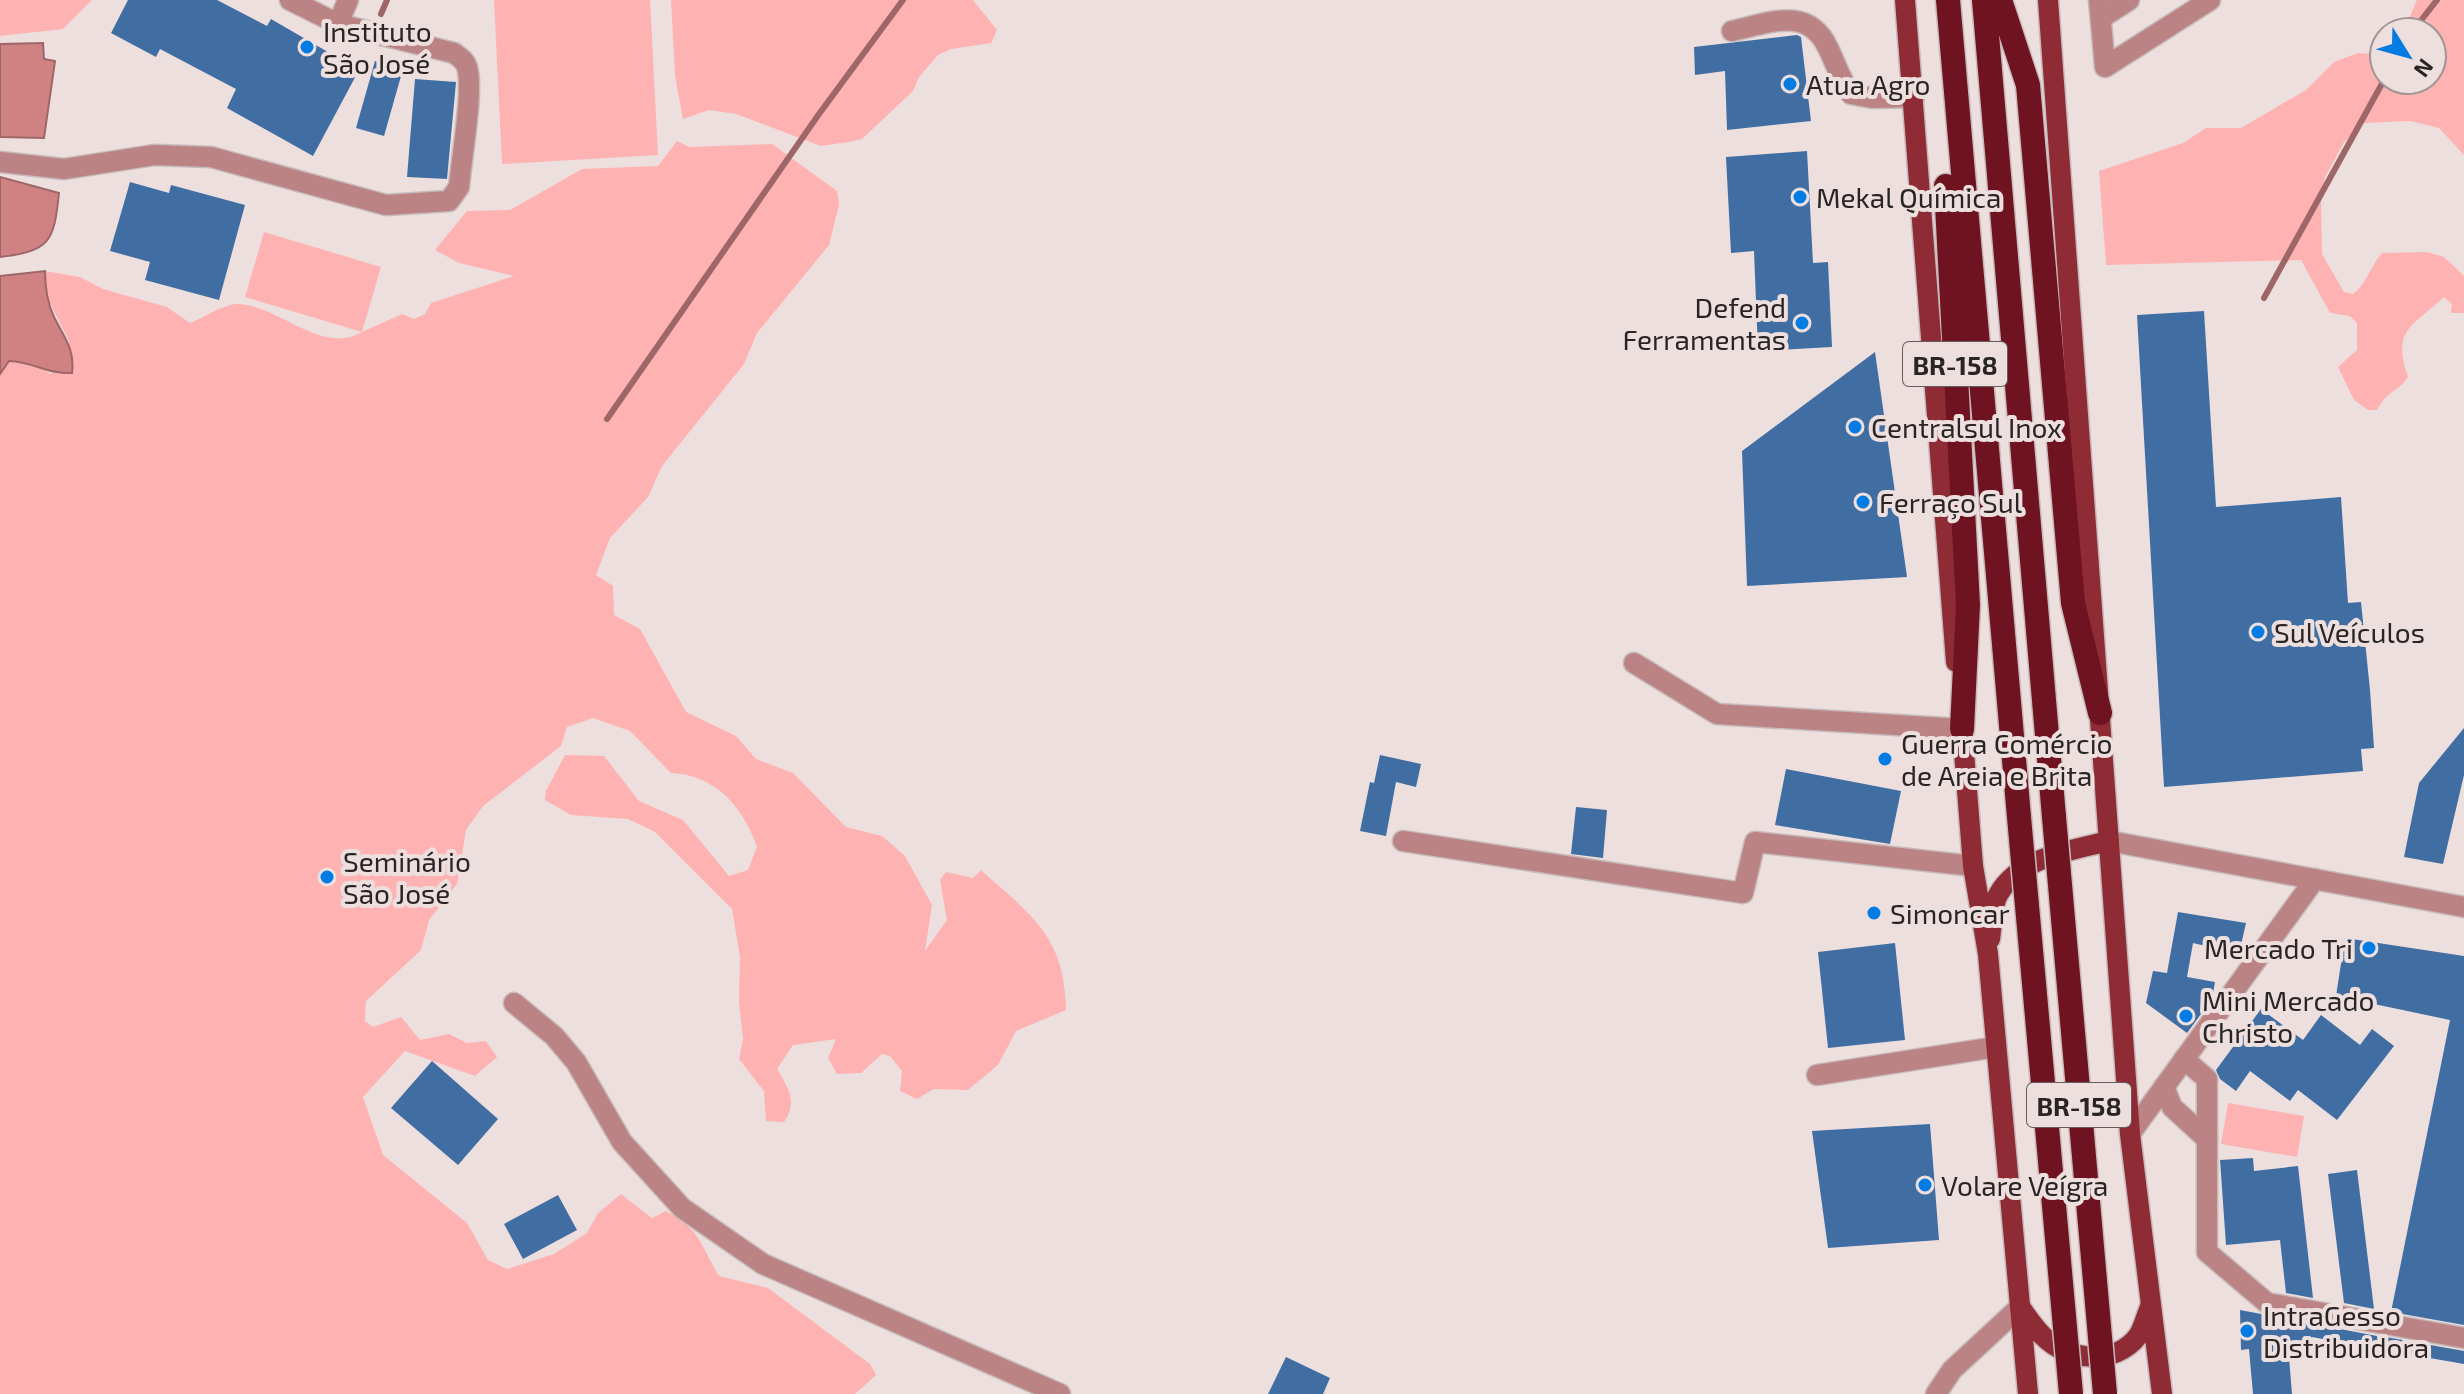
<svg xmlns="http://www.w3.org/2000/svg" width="2464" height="1394" viewBox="0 0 2464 1394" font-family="'Exo 2',sans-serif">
  <rect width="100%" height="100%" fill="#eedfdf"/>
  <!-- green -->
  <g fill="#feb2b2">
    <polygon points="0,0 92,0 63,29 0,36"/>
    <polygon points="494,0 650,0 658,155 502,164"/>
    <polygon points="671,0 973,0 997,30 991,43 951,49 938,55 919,77 913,91 862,139 848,142 821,146 736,114 709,110 683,119 675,76"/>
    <path d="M2417 0H2464V155L2439 128 2410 121 2364 123 2344 142 2325 177 2321 195 2322 254 2344 292 2353 294C2366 285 2371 265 2382 253L2427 252 2444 257 2464 276V313H2451L2452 304 2444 297C2411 328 2392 329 2408 377 2399 392 2388 389 2377 410H2368L2354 400 2338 367 2357 350V323L2350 316 2330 313 2301 260 2106 265 2099 171 2183 143 2206 128H2241L2306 90 2334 62 2358 53 2384 55V80H2432V32H2403Z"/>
    <path d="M677 141 689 147 772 144 837 191 839 205 829 245 757 333 744 364 662 466 648 497 610 538 596 575 613 586 614 615 640 629 686 712 736 736 756 759 793 773 846 827 882 836 905 856 932 905 925 951 947 920 940 880 946 872 973 878 981 870C1031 915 1065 936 1066 1010L1016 1031 998 1065 968 1090 934 1089 917 1099 900 1091 902 1071 890 1056 882 1054 861 1073 837 1074 828 1058 836 1039 793 1045 777 1069C788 1087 798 1102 784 1122L766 1121 764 1091 739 1059 743 1040 739 1002 740 957 732 909 655 832 628 819 571 815 545 800 546 791 565 755 604 756 639 801 683 820 729 876 748 870 757 847C743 807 716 775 671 773L630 731 593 718 567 727 561 746 483 806 466 830 457 884 429 920 421 950 366 1001 365 1021 373 1027 401 1017 420 1040 449 1034 467 1043 486 1041 497 1057 475 1076 405 1051 363 1097 383 1155 467 1223 488 1260 507 1269 554 1254 587 1233 598 1213 621 1194 652 1218 666 1211C702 1231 699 1243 719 1276L768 1288 870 1364 876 1375 855 1394H0V374L8 361 33 362 51 374 69 341 45 293V271L80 277 103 289 167 307 190 323C203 318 224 304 237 304 279 305 322 356 362 332L245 297 264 232 381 267 362 332 402 314 414 319 425 314 431 303 514 276 459 263 435 250 467 211 510 210 582 169 658 166Z"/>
    <polygon points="2228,1103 2304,1116 2297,1157 2221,1144"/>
  </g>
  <!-- water -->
  <g fill="#d08283" stroke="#9e6667" stroke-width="2">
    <polygon points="43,43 44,59 55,61 44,138 0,137 0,44"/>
    <path d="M0 177 59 193C54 242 50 251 0 257Z"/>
    <path d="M45 271C45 288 47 302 54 317 64 337 75 349 72 373 47 374 34 362 9 361L0 374V276Z"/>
  </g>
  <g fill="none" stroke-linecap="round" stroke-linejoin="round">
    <!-- stream -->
    <g stroke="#9e6667" stroke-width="6">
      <polyline points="381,14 387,0"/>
      <polyline points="2412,32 2437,0"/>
      <polyline points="2264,298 2384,80"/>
      <polyline points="607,419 819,114 903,0"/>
    </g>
  </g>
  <!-- building -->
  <g fill="#416ea2">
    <polygon points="128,0 217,0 267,26 271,19 359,70 313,156 227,108 236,89 160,49 156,57 111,33"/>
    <polygon points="1797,35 1801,37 1811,121 1727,130 1725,71 1695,75 1694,47"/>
    <polygon points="375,61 403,69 384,136 356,128"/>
    <polygon points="415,79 456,82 447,179 407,177"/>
    <polygon points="1807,151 1813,263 1828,262 1832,347 1758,351 1754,251 1731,253 1726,157"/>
    <polygon points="130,182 169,193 171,185 245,205 219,300 145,280 150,262 110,251"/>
    <polygon points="2204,311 2216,507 2341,497 2348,603 2361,602 2370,690 2374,748 2361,749 2363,771 2164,787 2137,315"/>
    <polygon points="1875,352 1907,577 1747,586 1742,451"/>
    <polygon points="2464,728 2464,775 2443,864 2404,857 2419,783"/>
    <polygon points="1380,755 1421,764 1416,787 1396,782 1386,836 1360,831 1370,782 1374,783"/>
    <polygon points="1786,769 1901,791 1890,844 1775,825"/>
    <polygon points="1576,807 1607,810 1603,858 1571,854"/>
    <polygon points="2178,912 2246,923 2239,954 2193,943 2187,977 2215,982 2212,999 2187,1033 2146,1003 2153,971 2167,973"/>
    <polygon points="2345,938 2464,956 2464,1325 2391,1312 2450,1020 2336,996"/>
    <polygon points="1895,943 1905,1040 1828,1048 1818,952"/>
    <polygon points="2261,1009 2303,1040 2321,1015 2360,1045 2372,1029 2394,1046 2337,1120 2298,1090 2290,1101 2250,1071 2236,1091 2220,1079 2216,1070"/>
    <polygon points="432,1061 498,1119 458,1165 391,1108"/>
    <polygon points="1930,1124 1939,1240 1828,1248 1812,1131"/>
    <polygon points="2253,1158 2254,1171 2298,1166 2313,1298 2286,1293 2280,1240 2226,1245 2220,1160"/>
    <polygon points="2357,1170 2374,1309 2344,1303 2328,1174"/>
    <polygon points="558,1195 577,1230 523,1259 504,1224"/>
    <polygon points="2240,1310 2377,1336 2378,1349 2312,1337 2312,1342 2288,1345 2292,1394 2253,1394 2249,1349 2241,1350"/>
    <polygon points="2386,1337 2464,1351 2464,1364 2384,1350"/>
    <polygon points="1286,1357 1330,1378 1323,1394 1268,1394"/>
  </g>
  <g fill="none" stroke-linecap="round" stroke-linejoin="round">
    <defs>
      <g id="minor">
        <polyline points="2099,0 2105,67 2210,0"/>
        <polyline points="2101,18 2129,0"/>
        <polyline points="338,24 348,0"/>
        <path d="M1732 31C1769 23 1808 5 1828 48 1836 64 1840 79 1851 94L1872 98 1914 97"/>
        <path d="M0 162 64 169 154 155 211 157 386 205 449 201 459 187C461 160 474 90 467 67 465 60 459 57 454 53L338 24 290 0"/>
        <polyline points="1634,663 1717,714 1962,729"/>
        <polyline points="1403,841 1743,893 1755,842 1973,866"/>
        <polyline points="2109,841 2464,907"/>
        <polyline points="514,1003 554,1036 576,1062 622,1142 682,1208 763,1264 1060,1394"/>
        <polyline points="2184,1059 2207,1079 2207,1252 2267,1303 2464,1338"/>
        <polyline points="1817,1075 1996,1047"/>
        <polyline points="2164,1087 2172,1107 2207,1139"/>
        <polyline points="2130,1134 2315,879"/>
        <polyline points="1936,1394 1952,1370 2020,1307"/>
      </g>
      <g id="major">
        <polyline points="1905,0 1956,662"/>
        <polyline points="2048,0 2130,1134 2162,1394"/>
        <polyline points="1961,714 1973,866 1988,954 2028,1394"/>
        <path d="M1990 939C1992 926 1992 906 1998 895 2019 857 2072 850 2109 841"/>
        <path d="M2020 1307C2027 1316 2034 1328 2043 1336 2067 1361 2115 1366 2138 1336 2143 1329 2146 1316 2150 1307"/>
      </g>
      <g id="highway">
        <polyline points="1948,0 2019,817"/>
        <polyline points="1984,0 2054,817"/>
        <polyline points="2000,0 2028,85 2073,603 2100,713"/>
        <polyline points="1946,186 1968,605 1962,729"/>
      </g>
    </defs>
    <!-- minor casing -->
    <use href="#minor" stroke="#c7baba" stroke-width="23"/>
    <!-- major casing -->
    <use href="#major" stroke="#c7baba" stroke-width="23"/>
    <!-- highway casing -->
    <use href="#highway" stroke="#c7baba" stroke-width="27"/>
    <!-- minor -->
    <use href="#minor" stroke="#bb8383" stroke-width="20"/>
    <!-- major -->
    <use href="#major" stroke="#8e2b35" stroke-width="20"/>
    <!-- highway -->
    <use href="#highway" stroke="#701321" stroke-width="24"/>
    <defs>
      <g id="highway-bridge">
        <polyline points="2019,817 2071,1394"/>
        <polyline points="2054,817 2105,1394"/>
      </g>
    </defs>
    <!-- highway-bridge casing -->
    <use href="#highway-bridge" stroke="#c7baba" stroke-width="27" stroke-linecap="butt"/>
    <!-- highway-bridge -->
    <use href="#highway-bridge" stroke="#701321" stroke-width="24"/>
  </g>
  <!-- markers -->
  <g fill="#027be2" stroke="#eedfdf" stroke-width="3">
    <circle cx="307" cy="47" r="8"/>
    <circle cx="1790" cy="84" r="8"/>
    <circle cx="1800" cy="197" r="8"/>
    <circle cx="1802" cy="323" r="8"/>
    <circle cx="1855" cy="427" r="8"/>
    <circle cx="1863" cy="502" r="8"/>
    <circle cx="2258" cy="632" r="8"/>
    <circle cx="1885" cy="759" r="8"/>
    <circle cx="327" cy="877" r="8"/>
    <circle cx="1874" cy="913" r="8"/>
    <circle cx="2369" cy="948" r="8"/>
    <circle cx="2186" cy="1016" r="8"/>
    <circle cx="1925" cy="1185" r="8"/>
    <circle cx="2247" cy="1331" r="8"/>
  </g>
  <g text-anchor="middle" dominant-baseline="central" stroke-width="8" stroke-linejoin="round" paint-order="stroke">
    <!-- shield labels -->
    <g fill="#eedfdf" stroke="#655d5d" stroke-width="2">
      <rect x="1903" y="342" width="104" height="44" rx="6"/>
      <rect x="2027" y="1083" width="104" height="44" rx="6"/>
    </g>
    <g font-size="26" font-weight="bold" fill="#2a2525">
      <text x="1955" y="364">BR-158</text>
      <text x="2079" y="1105">BR-158</text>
    </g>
    <!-- poi labels -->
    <g font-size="28" fill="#2a2525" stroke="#eedfdf" text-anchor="start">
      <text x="323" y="31">Instituto<tspan x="323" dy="32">São José</tspan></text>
      <text x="1806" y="84">Atua Agro</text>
      <text x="1816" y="197">Mekal Química</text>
      <text x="1786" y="307" text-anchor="end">Defend<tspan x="1786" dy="32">Ferramentas</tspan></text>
      <text x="1871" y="427">Centralsul Inox</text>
      <text x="1879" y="502">Ferraço Sul</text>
      <text x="2274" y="632">Sul Veículos</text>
      <text x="1901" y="743">Guerra Comércio<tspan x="1901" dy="32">de Areia e Brita</tspan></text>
      <text x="343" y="861">Seminário<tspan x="343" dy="32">São José</tspan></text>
      <text x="1890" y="913">Simoncar</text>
      <text x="2353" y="948" text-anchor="end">Mercado Tri</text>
      <text x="2202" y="1000">Mini Mercado<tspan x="2202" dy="32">Christo</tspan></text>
      <text x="1941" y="1185">Volare Veígra</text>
      <text x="2263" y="1315">IntraGesso<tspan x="2263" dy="32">Distribuidora</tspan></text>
    </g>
  </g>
  <!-- north arrow -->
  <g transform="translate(2408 56) rotate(127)"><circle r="38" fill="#eedfdf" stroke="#a09595" stroke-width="2"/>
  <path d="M0-6L14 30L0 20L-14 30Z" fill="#027be2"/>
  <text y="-12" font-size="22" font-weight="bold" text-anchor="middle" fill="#2a2525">N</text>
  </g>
</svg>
